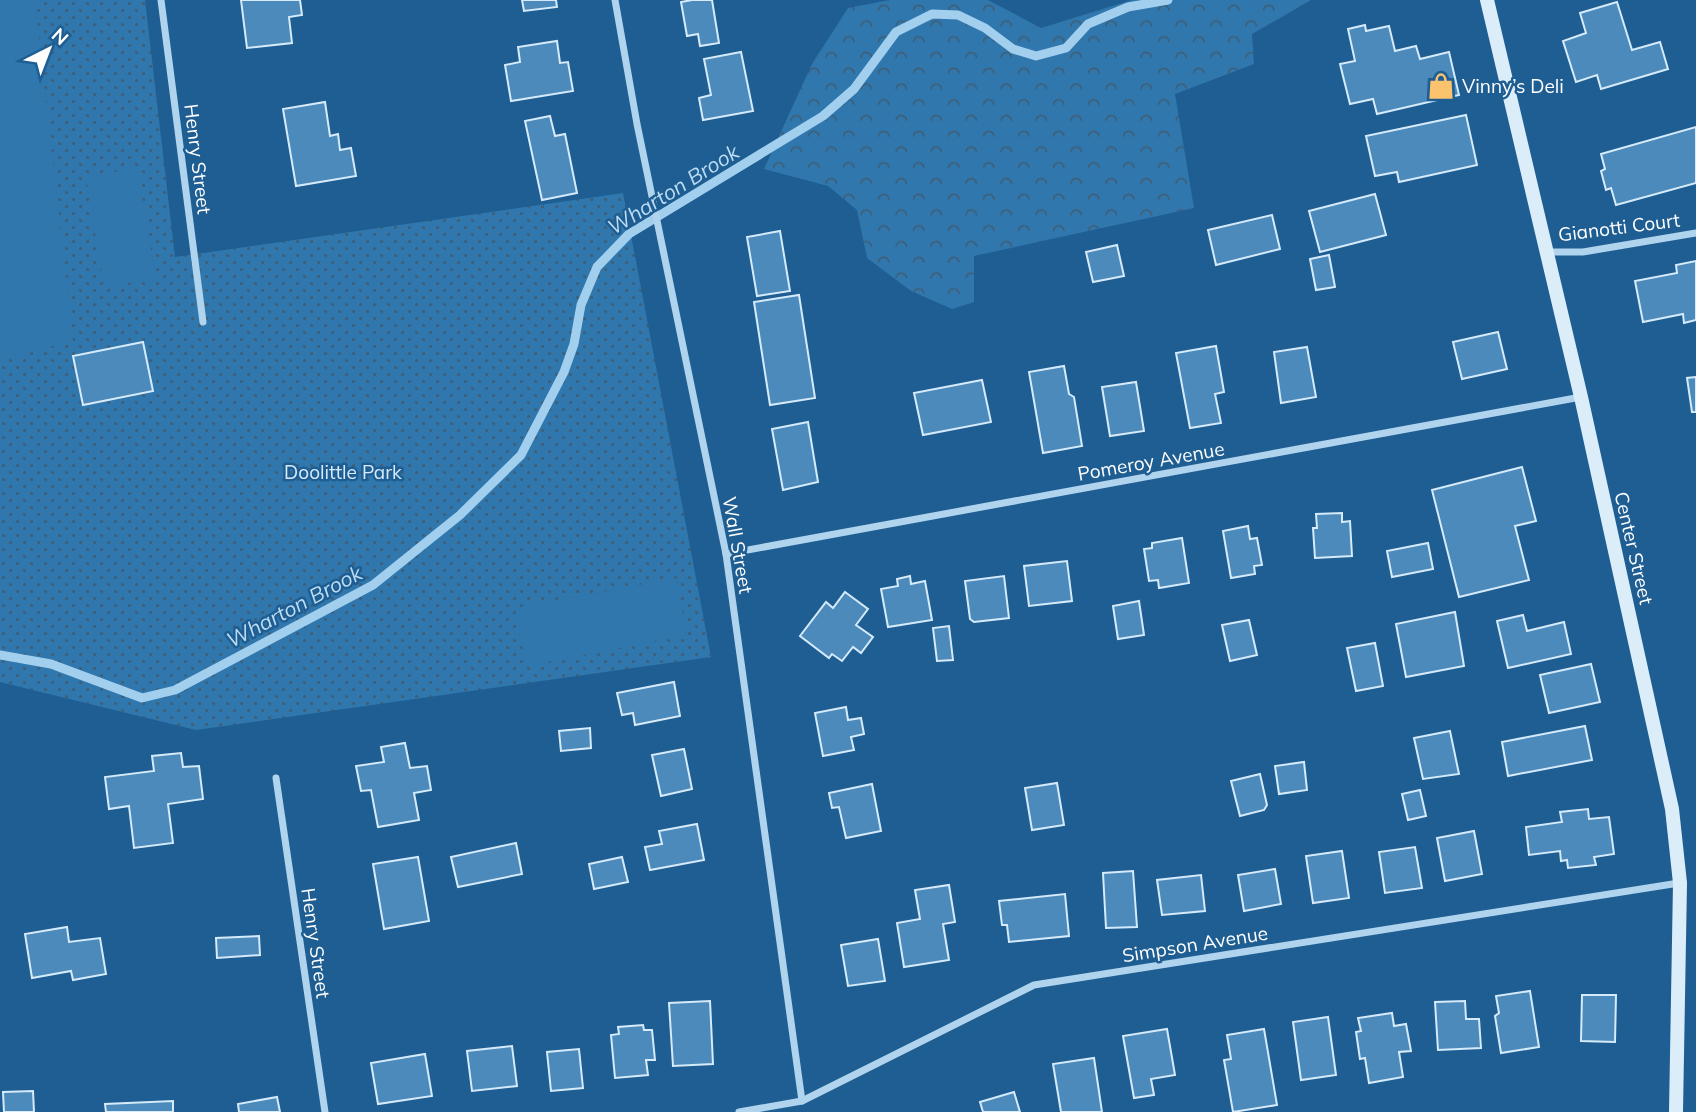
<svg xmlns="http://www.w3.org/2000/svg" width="1696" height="1112" viewBox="0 0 1696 1112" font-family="Mulish,sans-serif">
  <defs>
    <pattern id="forest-crowns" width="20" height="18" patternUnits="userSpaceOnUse" patternTransform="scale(1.75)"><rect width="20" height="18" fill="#2f77ad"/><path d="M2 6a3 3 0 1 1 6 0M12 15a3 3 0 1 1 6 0" fill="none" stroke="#3f5f78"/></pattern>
    <pattern id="park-dots" width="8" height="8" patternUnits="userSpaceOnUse" patternTransform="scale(1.75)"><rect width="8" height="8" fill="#2f77ad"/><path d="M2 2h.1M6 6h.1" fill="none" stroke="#3f5f78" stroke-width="1.8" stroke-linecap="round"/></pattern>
  </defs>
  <rect width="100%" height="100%" fill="#1f5e92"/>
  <!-- forest -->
  <polygon fill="url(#forest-crowns)" points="890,0 988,0 1041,28 1132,0 1311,0 1252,34 1254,64 1175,94 1194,208 974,256 974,302 952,309 911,291 867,258 857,210 828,186 764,169 812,64 848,8"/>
  <!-- park -->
  <polygon fill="url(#park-dots)" points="0,0 145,0 175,257 623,193 711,657 196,730 0,682"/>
  <!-- pitch -->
  <g fill="#2f77ad">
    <polygon points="0,0 35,0 73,341 0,360"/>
    <polygon points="137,168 156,278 104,287 86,177"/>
    <polygon points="676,578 687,635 526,666 515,608"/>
  </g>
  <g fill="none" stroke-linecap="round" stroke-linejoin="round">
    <!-- stream -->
    <polyline stroke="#a3cfef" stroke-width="9" points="0,655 51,664 142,698 175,690 373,585 460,515 521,455 564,372 574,344 581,305 597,267 629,234 823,116 854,89 896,32 932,14 958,15 985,28 1013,49 1036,56 1066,48 1088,24 1128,7 1168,0"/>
  </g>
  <!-- building -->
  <g fill="#4b8aba" stroke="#d5eafa" stroke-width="2">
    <polygon points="241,0 300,0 302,15 289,17 292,43 247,48"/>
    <polygon points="522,0 556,0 557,7 524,11"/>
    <polygon points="692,0 712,0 719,43 700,46 698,34 687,36 681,2"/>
    <polygon points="1617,2 1632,50 1660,42 1668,69 1601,89 1597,75 1576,82 1563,41 1586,33 1580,13"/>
    <polygon points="1365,25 1366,31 1389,26 1395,51 1416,46 1420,59 1449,52 1459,95 1377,114 1373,99 1350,104 1340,64 1355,61 1348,29"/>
    <polygon points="557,41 560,63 568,62 573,91 511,101 505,65 520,62 518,47"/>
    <polygon points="741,52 753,111 703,120 699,98 711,95 704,59"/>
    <polygon points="325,102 330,136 338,134 340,150 351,148 356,176 296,186 283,109"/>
    <polygon points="1466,115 1477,165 1399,182 1397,172 1375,176 1366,136"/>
    <polygon points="550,116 555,136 565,134 577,193 542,200 525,121"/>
    <polygon points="1696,127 1696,183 1616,205 1611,188 1606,190 1601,171 1605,169 1601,154"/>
    <polygon points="1375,194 1386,235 1320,252 1309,211"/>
    <polygon points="1272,215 1280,249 1216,265 1208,230"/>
    <polygon points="780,231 790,291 757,296 747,237"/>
    <polygon points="1117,245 1124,276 1093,282 1086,252"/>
    <polygon points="1329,255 1335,287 1316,290 1310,259"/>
    <polygon points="1696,261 1696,320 1684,323 1683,314 1643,322 1635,281 1677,273 1676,265"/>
    <polygon points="799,295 815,398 770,405 754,302"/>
    <polygon points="1498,332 1507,369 1462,379 1453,342"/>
    <polygon points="143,342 153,391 83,405 73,356"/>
    <polygon points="1216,346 1224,392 1215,394 1221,423 1190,428 1176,353"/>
    <polygon points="1307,347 1316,397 1281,403 1274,352"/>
    <polygon points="1064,366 1069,394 1074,397 1082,446 1043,453 1029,372"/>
    <polygon points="1696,377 1696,412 1692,412 1687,378"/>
    <polygon points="982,380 991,422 923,435 914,393"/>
    <polygon points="1136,382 1144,431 1110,436 1102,387"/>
    <polygon points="808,422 818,482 783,490 772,429"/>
    <polygon points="1522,467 1536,521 1515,526 1529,580 1459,597 1432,490"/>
    <polygon points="1342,513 1342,522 1350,521 1352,556 1315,558 1313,528 1317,528 1316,514"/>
    <polygon points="1248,526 1250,539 1257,538 1262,565 1254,566 1255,574 1231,578 1223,531"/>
    <polygon points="1182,538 1189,583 1159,588 1158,580 1149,581 1144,549 1152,548 1152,543"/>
    <polygon points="1428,543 1433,569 1392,577 1387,551"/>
    <polygon points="1067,561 1072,601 1029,606 1024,566"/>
    <polygon points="910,576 911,584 925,581 932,620 888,627 881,589 898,586 897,579"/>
    <polygon points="1004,576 1009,618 974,622 970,619 965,581"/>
    <polygon points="845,592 868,609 856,625 873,637 861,653 853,647 842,661 832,654 829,658 800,636 826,602 833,608"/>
    <polygon points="1139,601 1144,635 1118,639 1113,606"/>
    <polygon points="1455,612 1464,666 1406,677 1396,624"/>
    <polygon points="1523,615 1527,631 1564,622 1571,654 1508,668 1497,621"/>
    <polygon points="1249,620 1257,655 1230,661 1222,625"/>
    <polygon points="949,626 953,660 937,661 933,628"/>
    <polygon points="1375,643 1383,686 1356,691 1347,648"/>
    <polygon points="1591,664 1600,702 1549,713 1540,675"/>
    <polygon points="674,682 680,716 635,725 633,713 622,715 617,693"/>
    <polygon points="846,707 848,720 861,718 864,734 851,737 854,750 823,756 815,713"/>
    <polygon points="1585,726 1592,760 1508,776 1502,742"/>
    <polygon points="590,728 591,748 561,751 559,731"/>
    <polygon points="1450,731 1459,774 1423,779 1414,738"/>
    <polygon points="405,743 410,768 427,766 431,790 414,793 419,820 378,827 371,790 361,791 356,766 384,762 381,747"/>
    <polygon points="684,749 692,789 661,796 652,755"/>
    <polygon points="181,753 183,767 199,766 203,799 168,804 173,843 134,848 129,806 109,809 105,777 154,771 152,756"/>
    <polygon points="1304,762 1307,790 1279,794 1275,766"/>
    <polygon points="1260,774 1267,805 1264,810 1240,816 1231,781"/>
    <polygon points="1057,783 1064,825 1032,830 1025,788"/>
    <polygon points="872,784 881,831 846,838 839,807 832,808 829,793"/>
    <polygon points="1420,790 1426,816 1408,820 1402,794"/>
    <polygon points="1588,809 1589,819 1609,817 1614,854 1594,857 1596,865 1568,868 1567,860 1561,861 1560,851 1529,855 1526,827 1562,822 1560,812"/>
    <polygon points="697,824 704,860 650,870 645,847 662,844 659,831"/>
    <polygon points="1474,831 1482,874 1445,881 1437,838"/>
    <polygon points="516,843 522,874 458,887 451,857"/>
    <polygon points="1415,847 1422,888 1385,893 1379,852"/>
    <polygon points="1342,851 1349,898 1313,903 1306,856"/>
    <polygon points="418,857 429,921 384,929 373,864"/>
    <polygon points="622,857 628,882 594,889 589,864"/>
    <polygon points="1275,869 1281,904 1244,911 1238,875"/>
    <polygon points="1133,871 1137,927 1106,928 1103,873"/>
    <polygon points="1201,875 1205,911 1162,915 1157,880"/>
    <polygon points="949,885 955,922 943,924 949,960 904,967 897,923 920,919 915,890"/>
    <polygon points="1065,894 1069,936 1009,942 1007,925 1002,925 999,901"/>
    <polygon points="67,927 69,942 100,938 106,974 73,980 71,971 32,978 25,934"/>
    <polygon points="259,936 260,955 217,958 216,938"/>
    <polygon points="878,939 885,981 848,986 841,945"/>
    <polygon points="1530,991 1539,1047 1501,1053 1495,1016 1499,1013 1496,996"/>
    <polygon points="1582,995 1616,995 1615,1042 1581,1041"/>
    <polygon points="710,1001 713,1064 673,1066 669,1003"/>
    <polygon points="1465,1001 1466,1019 1479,1019 1481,1048 1438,1050 1435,1002"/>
    <polygon points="1392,1013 1394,1026 1406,1024 1411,1051 1399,1052 1403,1077 1369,1083 1365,1058 1360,1059 1356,1032 1361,1031 1358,1018"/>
    <polygon points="1328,1017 1336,1075 1301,1080 1293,1022"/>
    <polygon points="643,1025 644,1030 652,1030 655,1060 646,1060 648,1075 615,1078 611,1035 619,1034 618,1027"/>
    <polygon points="1167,1029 1175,1075 1151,1079 1154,1095 1134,1098 1123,1036"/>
    <polygon points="1264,1029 1277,1105 1233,1112 1224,1060 1231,1059 1227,1035"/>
    <polygon points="512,1046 517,1086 472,1091 467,1051"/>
    <polygon points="579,1049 583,1088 551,1091 547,1052"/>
    <polygon points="425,1054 432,1096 378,1104 371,1063"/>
    <polygon points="1094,1058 1102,1112 1061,1112 1053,1064"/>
    <polygon points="33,1091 34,1112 4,1112 3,1092"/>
    <polygon points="1014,1092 1020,1112 983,1112 980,1102"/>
    <polygon points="277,1097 280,1112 239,1112 238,1104"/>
    <polygon points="173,1101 173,1112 106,1112 105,1104"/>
  </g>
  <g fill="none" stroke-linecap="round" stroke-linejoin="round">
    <!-- minor -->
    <g stroke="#b0d3ee" stroke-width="7">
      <polyline points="161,0 203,322"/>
      <polyline points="615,0 637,124 726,554 802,1101"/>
      <polyline points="1545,252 1583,252 1696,233"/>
      <polyline points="726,554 1581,397"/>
      <polyline points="276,778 325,1112"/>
      <polyline points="739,1112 802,1101 1034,985 1679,883"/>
    </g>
    <!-- secondary -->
    <polyline stroke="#dcedfa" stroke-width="14" points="1487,0 1581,397 1672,809 1680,883 1676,1112"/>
  </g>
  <!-- icons -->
  <defs>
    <symbol id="shop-bare" viewBox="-9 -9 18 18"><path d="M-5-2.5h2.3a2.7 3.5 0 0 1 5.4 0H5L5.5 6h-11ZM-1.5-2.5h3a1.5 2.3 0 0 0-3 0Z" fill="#fcc36f" stroke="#1f5e92" stroke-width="2.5" paint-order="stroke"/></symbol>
  </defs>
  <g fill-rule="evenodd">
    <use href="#shop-bare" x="1422" y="67" width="38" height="38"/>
  </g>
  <g text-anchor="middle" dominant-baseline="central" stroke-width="5" stroke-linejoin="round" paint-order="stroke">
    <!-- poi labels -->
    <g font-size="19" fill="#fff" stroke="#1f5e92" text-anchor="start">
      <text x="1462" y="86">Vinny’s Deli</text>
    </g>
    <!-- street labels -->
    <g font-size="19" fill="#fff" stroke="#1f5e92">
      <text transform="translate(198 159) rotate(83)">Henry Street</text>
      <text transform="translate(1619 227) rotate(-7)">Gianotti Court</text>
      <text transform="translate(1151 461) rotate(-10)">Pomeroy Avenue</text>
      <text transform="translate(738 545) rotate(80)">Wall Street</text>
      <text transform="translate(1634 548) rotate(77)">Center Street</text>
      <text transform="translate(316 943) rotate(82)">Henry Street</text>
      <text transform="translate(1195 944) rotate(-9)">Simpson Avenue</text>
    </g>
    <!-- park labels -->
    <g font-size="19" fill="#d5eafa" stroke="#1f5e92">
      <text x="343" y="472">Doolittle Park</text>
    </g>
    <!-- water labels -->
    <g font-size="21" font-style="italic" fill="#bcdcf4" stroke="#1f5e92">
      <text transform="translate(673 189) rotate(-32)">Wharton Brook</text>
      <text transform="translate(294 606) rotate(-28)">Wharton Brook</text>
    </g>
  </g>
  <!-- north arrow -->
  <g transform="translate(49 49) rotate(42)" stroke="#1f5e92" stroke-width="5" paint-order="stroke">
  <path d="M0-5L12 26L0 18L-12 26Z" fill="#ffffff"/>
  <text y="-10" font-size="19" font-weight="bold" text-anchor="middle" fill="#ffffff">N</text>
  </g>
</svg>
